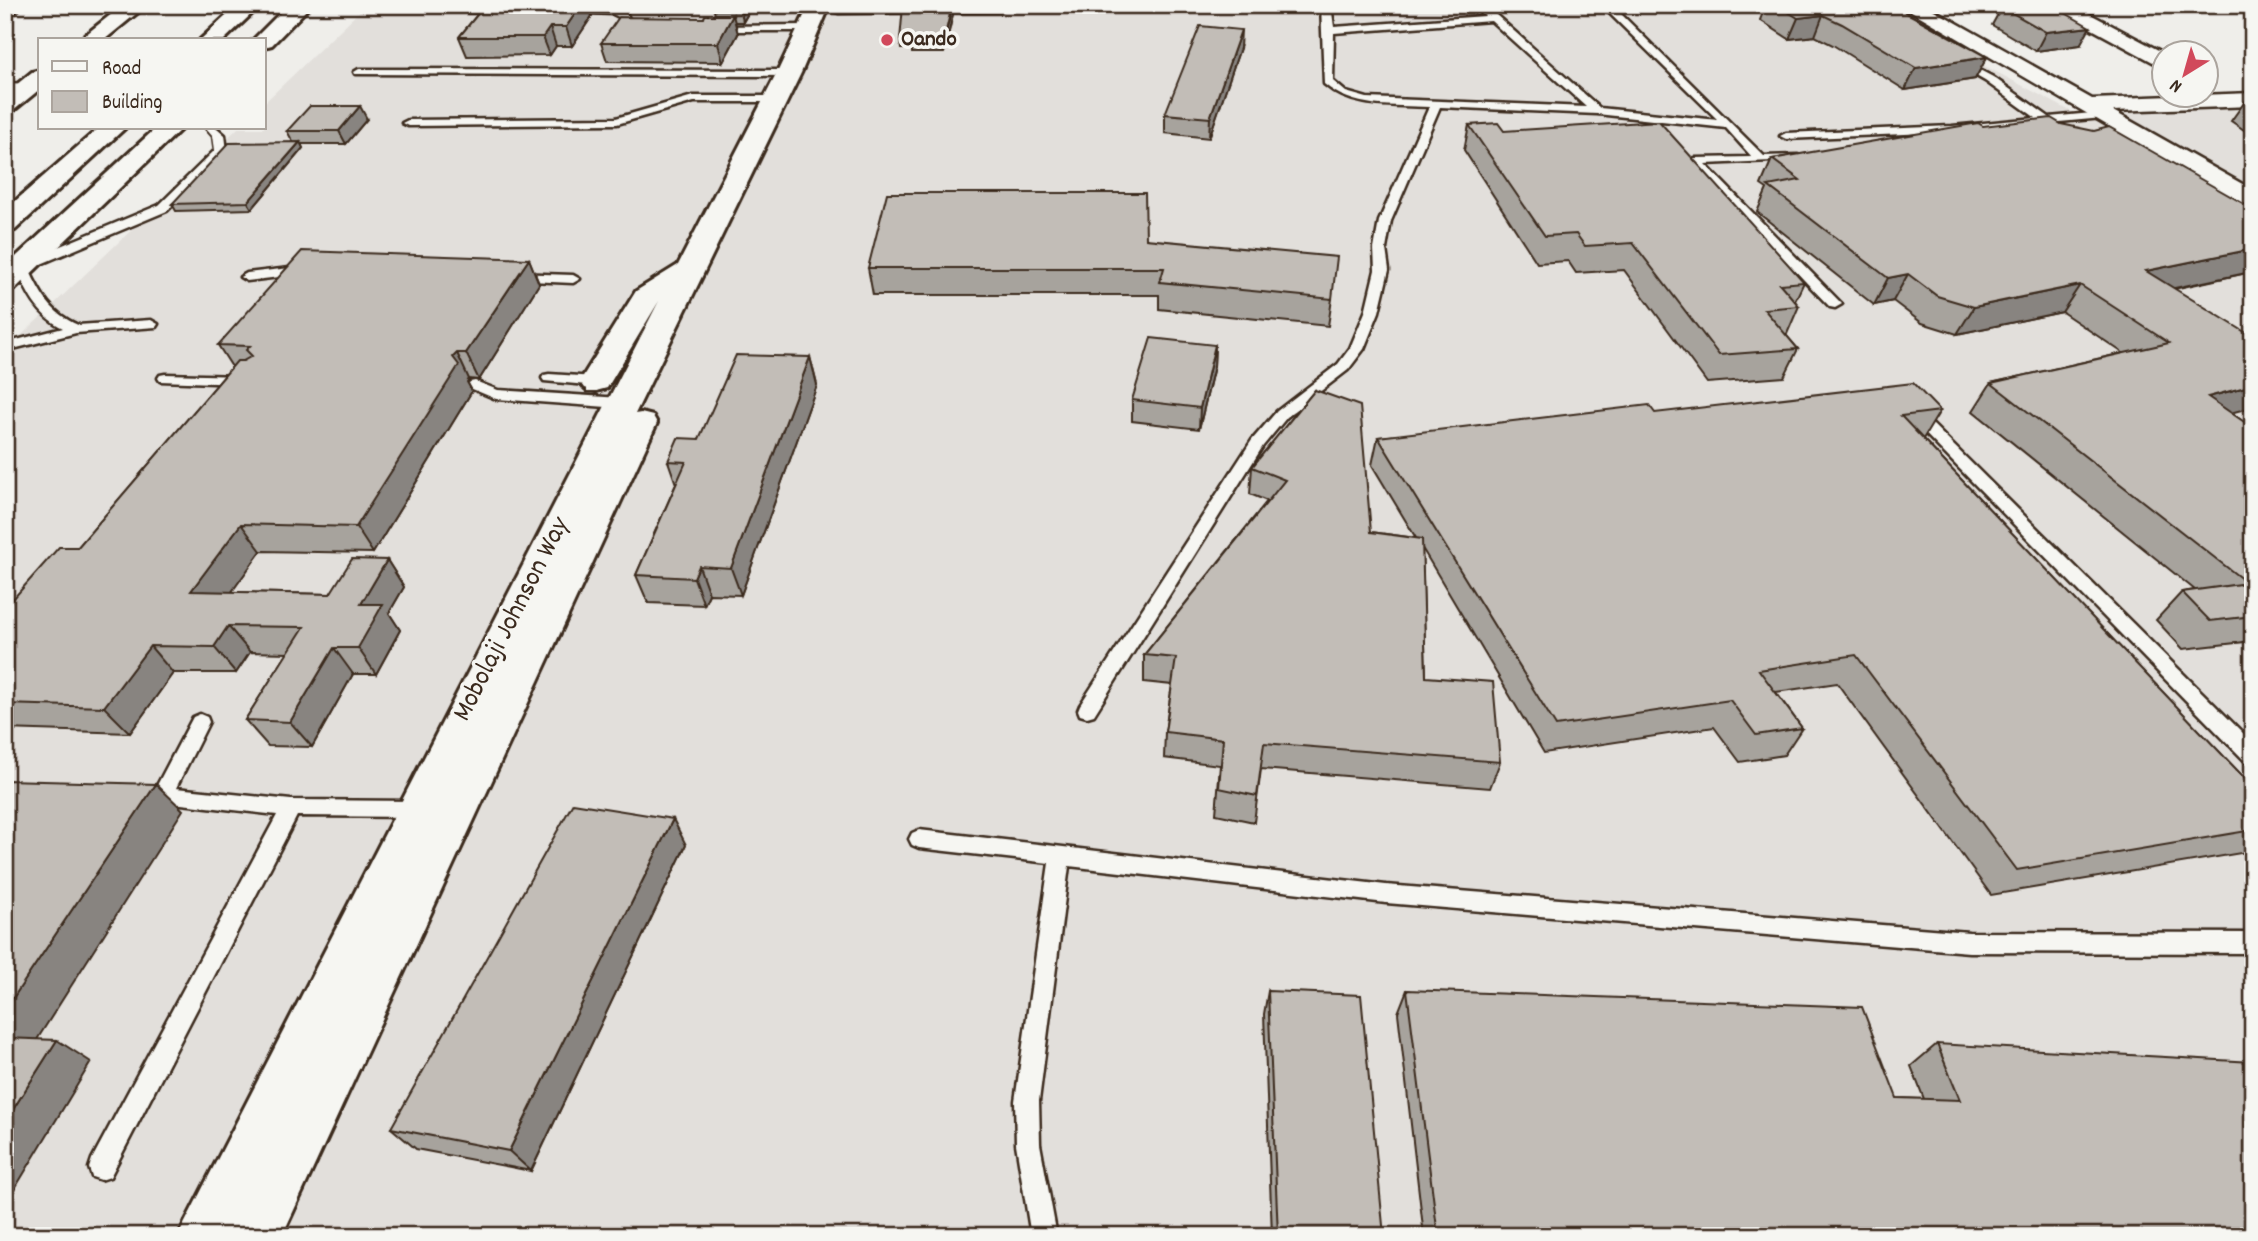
<svg xmlns="http://www.w3.org/2000/svg" width="2258" height="1241" viewBox="0 0 2258 1241" font-family="Dekko,sans-serif">
  <rect width="100%" height="100%" fill="#efeeea"/>
  <filter id="ink" filterUnits="userSpaceOnUse"><feTurbulence type="fractalNoise" baseFrequency=".0143" numOctaves="2"/><feDisplacementMap in="SourceGraphic" scale="14" xChannelSelector="R" yChannelSelector="G"/><feConvolveMatrix kernelMatrix="1 2 1 2 8 2 1 2 1" color-interpolation-filters="sRGB"/></filter>
  <g filter="url(#ink)">
    <!-- built -->
    <polygon fill="#e2dfdb" points="366,5 1869,5 2076,114 2253,107 2253,1236 5,1236 5,351 238,128 264,128 264,103"/>
    <g fill="none" stroke-linecap="round" stroke-linejoin="round">
      <defs>
        <g id="lane">
          <polygon points="778,5 820,5 824,8 819,11"/>
          <path d="M1321 5H1331L1334 27 1485 16 1474 5H1485L1600 108 1718 120 1601 5H1612L1764 156 1798 155V159L1794 160 1705 164 1842 304 1835 308 1830 307 1689 161 1695 158 1752 157 1726 128 1597 114 1440 107 1391 221 1386 249 1389 270 1379 312 1364 349 1348 370 1287 417 1263 446 1094 715 1087 717 1080 715 1078 710 1080 705 1252 440 1277 411 1338 364 1350 348 1365 312 1375 270 1374 249 1379 221 1429 107C1392 105 1353 109 1324 84ZM1491 21 1586 107 1367 98 1346 92 1333 81 1334 33Z"/>
          <polygon points="470,7 505,7 510,10 505,13 467,12 467,8"/>
          <polygon points="568,7 615,8 627,14 630,20 647,27 642,30 622,24 619,17 613,14 565,12 565,8"/>
          <polygon points="715,26 810,25 815,28 810,31 711,31 710,29"/>
          <polygon points="1959,59 1993,77 2049,117 2103,112 2109,115 2103,118 1952,132 1786,139 1780,136 1786,133 1952,126 2036,118 1985,81 1955,64 1955,60"/>
          <polygon points="359,69 789,70 794,73 789,76 355,74 354,72"/>
          <polygon points="693,96 776,96 781,99 776,102 694,102 617,124 408,126 402,123 408,120 616,118"/>
          <path d="M206 128H217L225 135 227 151 167 211 29 269C41 295 51 313 78 325L151 320 158 324 156 327 76 333 5 351V343L63 328C37 315 27 293 16 267L17 264 159 205 215 150 213 136Z"/>
          <polygon points="307,266 314,270 312,273 247,281 240,277 247,273"/>
          <polygon points="513,273 573,275 580,279 573,283 508,280 506,277"/>
          <polygon points="165,374 242,376 249,380 242,384 160,381 158,378 160,375"/>
          <polygon points="549,374 596,377 603,381 597,391 587,391 587,385 544,381 542,378 544,375"/>
          <polygon points="475,381 498,390 621,398 628,403 621,408 496,399 470,388 468,385 470,382"/>
          <polygon points="1913,408 1918,410 2253,743 2253,764 2246,762 1908,416 1906,413"/>
          <polygon points="200,714 207,717 209,722 176,788 291,800 418,801 425,803 428,809 425,815 418,817 297,816 110,1177 101,1180 92,1177 89,1168 92,1159 277,815 155,801 152,795 155,789 193,717"/>
          <polygon points="919,830 1386,885 1969,932 2253,933 2253,953 1969,952 1386,903 1069,866 1039,1101 1040,1144 1057,1236 1031,1236 1016,1144 1015,1101 1049,863 919,848 912,845 909,839 912,833"/>
        </g>
        <g id="street">
          <polygon points="5,5 23,5 12,15 5,17"/>
          <polygon points="831,5 1009,5 1000,11 839,13 832,11"/>
          <polygon points="1901,5 1925,5 2092,99 2253,93 2253,106 2113,111 2253,190 2253,207 2244,205"/>
          <polygon points="2075,6 2164,53 2164,68 2068,16 2065,12 2068,8"/>
          <polygon points="5,83 32,84 35,89 32,94 5,95"/>
        </g>
        <g id="secondary">
          <polygon points="123,5 147,5 104,40 79,40"/>
          <polygon points="809,5 830,5 801,73 635,414 641,413 653,416 657,423 282,1236 178,1236 659,301 607,388 596,391 585,388 580,381 636,291 678,265 777,73"/>
          <polygon points="40,70 40,89 13,111 5,113 5,94 32,72"/>
        </g>
        <g id="highway">
          <polygon points="238,5 261,5 224,40 200,40"/>
          <polygon points="288,5 311,5 272,45 264,47 264,40 253,40"/>
          <polygon points="99,128 125,128 15,230 5,232 5,210"/>
          <polygon points="156,128 182,128 15,289 5,292 5,267"/>
        </g>
      </defs>
      <!-- lane casing -->
      <use href="#lane" stroke="#3b2a1e" stroke-width="5"/>
      <!-- street casing -->
      <use href="#street" stroke="#3b2a1e" stroke-width="5"/>
      <!-- secondary casing -->
      <use href="#secondary" stroke="#3b2a1e" stroke-width="6"/>
      <!-- highway casing -->
      <use href="#highway" stroke="#3b2a1e" stroke-width="6"/>
      <!-- lane -->
      <use href="#lane" fill="#f6f6f2" fill-rule="evenodd"/>
      <!-- street -->
      <use href="#street" fill="#f6f6f2" fill-rule="evenodd"/>
      <!-- secondary -->
      <use href="#secondary" fill="#f6f6f2" fill-rule="evenodd"/>
      <!-- highway -->
      <use href="#highway" fill="#f6f6f2" fill-rule="evenodd"/>
    </g>
    <!-- wall -->
    <g fill="#a7a39d" stroke="#3b2a1e" stroke-width="2">
      <polygon points="485,5 589,5 592,16 572,46 556,46 550,55 467,56 459,37"/>
      <polygon points="717,5 752,5 752,6 743,22 735,22 738,34 723,62 607,61 601,43 715,15 714,10"/>
      <polygon points="1766,5 1899,5 1905,12 1987,57 1975,79 1905,90 1833,45 1815,36 1789,39 1760,20"/>
      <polygon points="2002,7 2080,45 2036,51 1992,25"/>
      <polygon points="953,14 944,53 912,53 912,49 901,49 900,40"/>
      <polygon points="1240,48 1209,138 1165,133 1165,114"/>
      <polygon points="2249,96 2253,96 2253,136 2231,121"/>
      <polygon points="367,119 346,144 301,144 303,148 252,209 176,211 172,204 293,142 287,131"/>
      <polygon points="2061,124 2253,209 2253,270 2251,272 2174,289 2231,413 2253,428 2253,641 2183,649 2156,620 2182,592 2195,590 1973,411 1991,383 2123,353 2062,312 1957,334 1922,323 1893,301 1874,305 1757,212 1767,189 1761,185 1772,159 1983,126"/>
      <polygon points="1469,125 1504,131 1804,282 1795,301 1799,306 1787,334 1785,334 1798,349 1784,377 1707,383 1624,270 1576,273 1568,261 1537,263 1464,150"/>
      <polygon points="1146,239 1332,299 1328,326 1159,309 1159,295 873,295 868,268"/>
      <polygon points="529,259 539,284 479,380 469,379 467,382 472,391 373,553 261,551 231,592 330,594 387,560 404,587 389,613 400,630 376,674 353,674 312,747 268,746 245,720 288,653 250,652 236,673 173,673 130,733 5,729 5,608 78,547 232,367 218,345"/>
      <polygon points="1215,345 1214,366 1199,429 1132,421 1132,400"/>
      <polygon points="810,357 817,385 741,595 709,594 704,605 648,603 636,575 676,484 668,461"/>
      <polygon points="1315,390 1371,532 1416,538 1372,465 1378,437 1655,413 1940,411 1923,439 2253,787 2253,851 1991,895 1837,683 1776,692 1802,728 1784,755 1740,762 1714,727 1544,753 1422,548 1426,677 1500,762 1490,788 1261,769 1254,822 1216,814 1220,765 1164,758 1165,732 1172,685 1144,682 1144,655 1267,501 1250,494 1252,467"/>
      <polygon points="686,845 531,1171 416,1149 391,1128"/>
      <polygon points="1407,990 1897,1098 1924,1099 1911,1066 1937,1044 2253,1236 1424,1236 1398,1013"/>
      <polygon points="1268,991 1384,1236 1272,1236 1264,1014"/>
    </g>
    <!-- shaded-wall -->
    <g fill="#888480" stroke="#3b2a1e" stroke-width="2">
      <polygon points="581,5 589,5 592,16 572,46 566,27"/>
      <polygon points="743,5 752,5 752,6 743,22 741,10"/>
      <polygon points="953,5 953,14 944,53 943,44"/>
      <polygon points="733,15 738,34 723,62 718,43"/>
      <polygon points="1823,15 1815,36 1789,39 1798,18"/>
      <polygon points="550,27 556,46 550,55 543,37"/>
      <polygon points="2090,27 2080,45 2036,51 2046,32"/>
      <polygon points="1241,30 1240,48 1209,138 1210,118"/>
      <polygon points="1987,57 1975,79 1905,90 1916,68"/>
      <polygon points="360,106 367,119 346,144 339,131"/>
      <polygon points="300,142 303,148 252,209 248,202"/>
      <polygon points="2253,249 2253,270 2251,272 2127,298 2146,271"/>
      <polygon points="529,259 539,284 479,380 466,353"/>
      <polygon points="1908,274 1893,301 1874,305 1888,278"/>
      <polygon points="2080,285 2062,312 1957,334 1974,307"/>
      <polygon points="1215,345 1214,366 1199,429 1200,408"/>
      <polygon points="457,353 469,379 467,382 472,391 373,553 356,527 453,357"/>
      <polygon points="810,357 817,385 741,595 731,568"/>
      <polygon points="2253,385 2253,407 2185,425 2208,397"/>
      <polygon points="241,524 261,551 213,618 191,591"/>
      <polygon points="387,560 404,587 389,613 400,630 376,674 358,648 361,604"/>
      <polygon points="699,566 709,594 704,605 694,578"/>
      <polygon points="228,626 250,652 236,673 214,647"/>
      <polygon points="150,646 173,673 130,733 104,707"/>
      <polygon points="334,648 353,674 312,747 290,722"/>
      <polygon points="156,784 183,810 24,1060 5,1049 5,1010"/>
      <polygon points="673,819 686,845 531,1171 509,1151"/>
      <polygon points="57,1040 91,1062 5,1205 5,1122"/>
    </g>
    <!-- building -->
    <g fill="#c2bdb7" stroke="#3b2a1e" stroke-width="2">
      <polygon points="485,5 581,5 566,27 550,27 543,37 459,37"/>
      <polygon points="717,5 743,5 741,10 714,10"/>
      <polygon points="952,5 943,44 911,44 912,40 900,40 903,6"/>
      <polygon points="1777,5 1899,5 1904,8 1905,12 1987,57 1916,68 1842,24 1823,15 1798,18"/>
      <polygon points="2017,5 2051,5 2090,27 2046,32 2002,7"/>
      <polygon points="705,15 733,15 718,43 601,43 619,17 704,18"/>
      <polygon points="1200,26 1241,30 1210,118 1165,114"/>
      <polygon points="310,106 360,106 339,131 287,131"/>
      <polygon points="2051,118 2061,124 2094,131 2109,127 2253,209 2253,249 2146,271 2253,337 2253,385 2208,397 2253,428 2253,616 2210,621 2182,592 2247,583 1991,383 2169,343 2080,285 1974,307 1937,296 1908,274 1888,278 1768,186 1800,180 1772,159 1978,123 1983,126"/>
      <polygon points="1659,121 1804,282 1780,284 1799,306 1764,309 1798,349 1719,355 1633,243 1585,246 1576,234 1545,236 1469,125 1498,123 1504,131"/>
      <polygon points="300,142 248,202 172,204 229,143"/>
      <polygon points="887,193 1145,193 1146,239 1337,257 1332,299 1160,282 1164,268 868,268"/>
      <polygon points="302,251 529,259 466,353 457,353 453,357 459,365 356,527 241,524 191,591 330,594 352,559 387,560 361,604 383,604 358,648 334,648 290,722 245,720 304,627 228,626 214,647 150,646 104,707 5,704 5,608 59,547 78,547 237,361 243,361 252,356 246,350 250,346 218,345"/>
      <polygon points="1151,338 1215,345 1200,408 1132,400"/>
      <polygon points="736,355 810,357 731,568 699,566 694,578 636,575 686,462 668,461 678,438 699,439"/>
      <polygon points="1913,383 1940,411 1901,416 2253,787 2253,830 2017,870 1856,655 1759,670 1802,728 1756,735 1730,700 1556,726 1378,437 1649,405 1655,413"/>
      <polygon points="1315,390 1360,406 1371,532 1422,539 1426,677 1493,682 1500,762 1264,743 1257,796 1219,788 1223,739 1165,732 1176,658 1144,655 1285,480 1252,467"/>
      <polygon points="5,780 156,784 5,1010"/>
      <polygon points="573,803 673,819 509,1151 391,1128"/>
      <polygon points="1407,990 1862,1007 1897,1098 1960,1100 1937,1044 2253,1062 2253,1236 1438,1236"/>
      <polygon points="1268,991 1361,995 1384,1236 1278,1236"/>
      <polygon points="5,1038 57,1040 5,1122"/>
    </g>
  </g>
  <!-- markers -->
  <circle fill="#d1495b" stroke="#f6f6f2" stroke-width="2.5" cx="887" cy="40" r="7"/>
  <g text-anchor="middle" dominant-baseline="central" stroke-width="7" stroke-linejoin="round" paint-order="stroke">
    <!-- far-poi labels -->
    <g font-size="23" font-weight="bold" fill="#3b2a1e" stroke="#f6f6f2" text-anchor="start">
      <text x="901" y="40">Oando</text>
    </g>
    <!-- street labels -->
    <g font-size="28" fill="#3b2a1e" stroke="#f6f6f2">
      <text transform="translate(513 620) rotate(-63)">Mobolaji Johnson Way</text>
    </g>
  </g>
  <!-- margin -->
  <rect width="2258" height="1241" fill="none" stroke="#f6f6f2" stroke-width="28"/>
  <rect x="14" y="14" width="2230" height="1213" fill="none" stroke="#3b2a1e" stroke-width="2.5" filter="url(#ink)"/>
  <!-- legend -->
  <rect x="38" y="38" width="228" height="91" fill="#f6f6f2" stroke="#aba49d" stroke-width="2"/>
  <rect x="52" y="61" width="35" height="10" fill="#f6f6f2" stroke="#aba49d" stroke-width="2"/>
  <text x="102" y="74" font-size="21" fill="#3b2a1e">Road</text>
  <rect x="52" y="91" width="35" height="21" fill="#c2bdb7" stroke="#aba49d" stroke-width="2"/>
  <text x="102" y="108" font-size="21" fill="#3b2a1e">Building</text>
  <!-- north arrow -->
  <g transform="translate(2185 74) rotate(217)"><circle r="33" fill="#f6f6f2" stroke="#aba49d" stroke-width="2"/>
  <path d="M0-5L12 26L0 18L-12 26Z" fill="#d1495b"/>
  <text y="-10" font-size="19" font-weight="bold" text-anchor="middle" fill="#3b2a1e">N</text>
  </g>
</svg>
